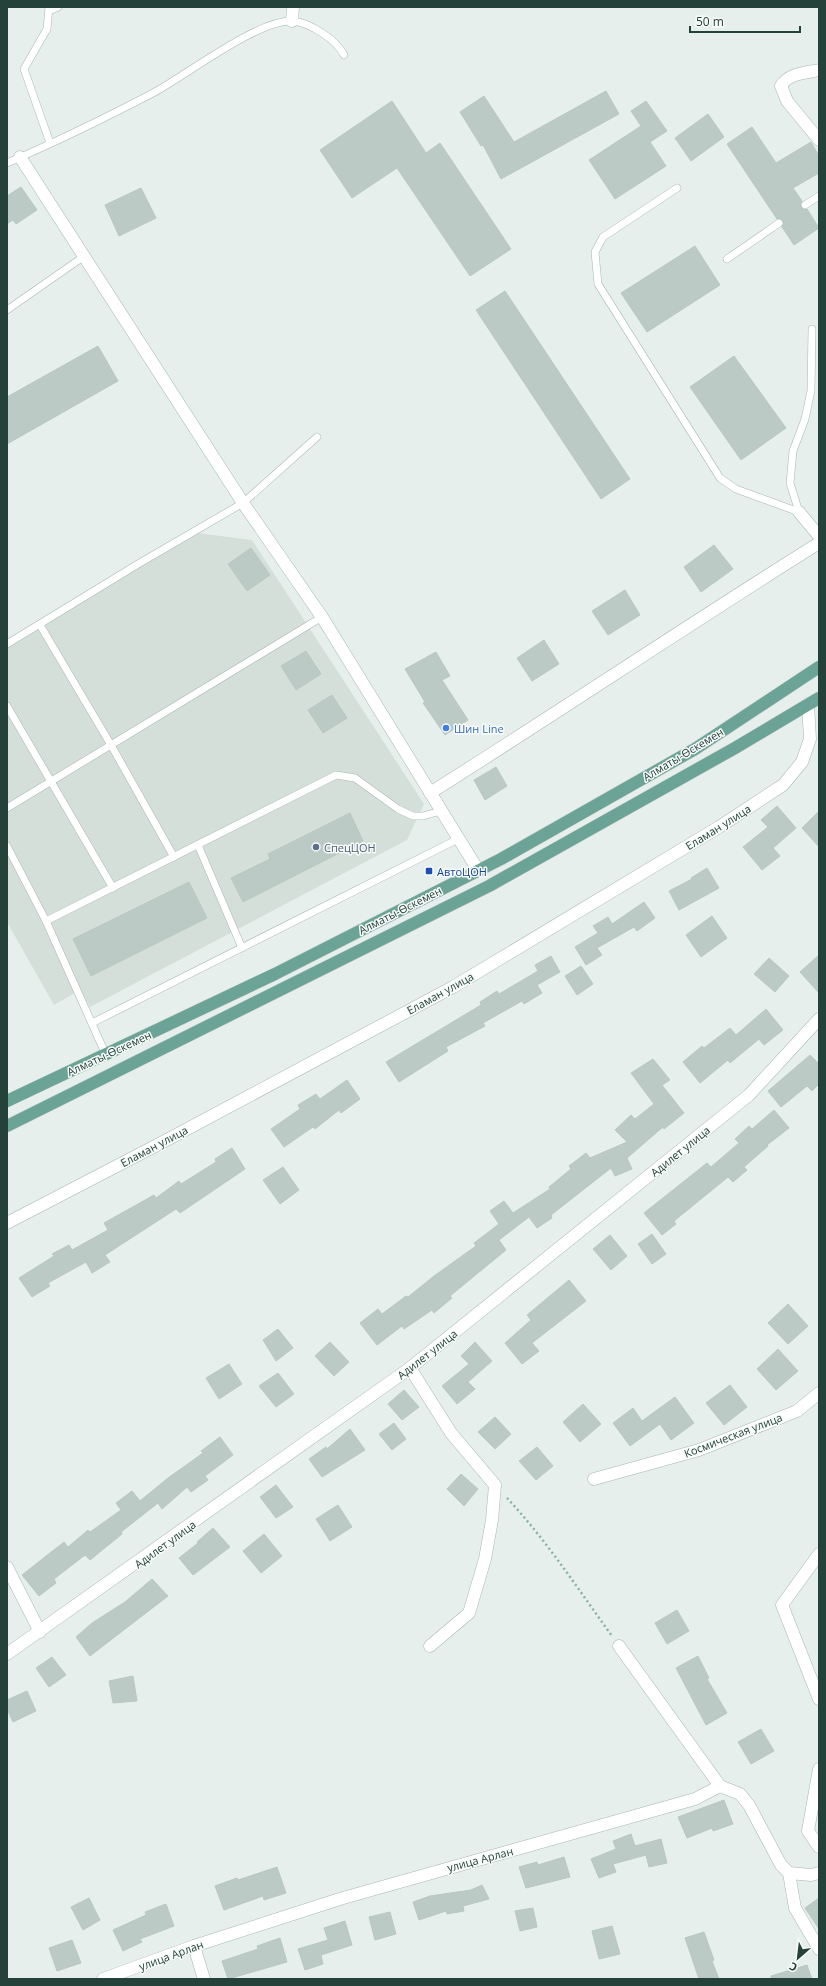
<svg xmlns="http://www.w3.org/2000/svg" width="826" height="1986" viewBox="0 0 826 1986" font-family="'Open Sans',sans-serif">
  <rect width="100%" height="100%" fill="#e6efeb"/>
  <!-- built -->
  <polygon fill="#d4dfda" points="189,532 252,540 424,804 407,840 90,1007 80,990 54,1005 7,922 7,648"/>
  <!-- building -->
  <g fill="#bbcac4" stroke="#b8c8c2">
    <polygon points="606,91 619,114 501,179 483,145 481,146 460,112 484,96 514,142"/>
    <polygon points="392,101 426,153 440,143 511,249 470,276 397,168 352,198 320,150"/>
    <polygon points="646,101 667,131 650,142 666,166 615,199 589,160 641,126 631,111"/>
    <polygon points="708,114 724,137 691,161 675,138"/>
    <polygon points="752,127 776,163 811,142 819,156 819,173 793,188 802,201 801,208 807,209 819,228 794,245 782,227 783,220 777,219 727,144"/>
    <polygon points="21,187 37,210 16,224 13,220 7,224 7,196"/>
    <polygon points="141,188 156,218 119,236 105,205"/>
    <polygon points="695,246 720,285 647,332 621,293"/>
    <polygon points="505,291 630,479 601,499 476,310"/>
    <polygon points="98,346 118,381 7,444 7,397"/>
    <polygon points="734,356 786,428 741,460 690,387"/>
    <polygon points="714,545 733,569 701,592 684,567"/>
    <polygon points="251,548 270,575 247,591 228,564"/>
    <polygon points="625,590 640,615 608,635 592,611"/>
    <polygon points="544,640 559,664 532,681 517,658"/>
    <polygon points="306,651 321,674 296,690 281,666"/>
    <polygon points="436,652 450,676 442,680 468,720 445,735 423,703 425,702 405,669"/>
    <polygon points="332,695 347,718 323,733 308,710"/>
    <polygon points="496,767 507,786 485,800 474,780"/>
    <polygon points="777,806 796,828 773,848 780,856 762,870 743,847 768,827 761,820"/>
    <polygon points="819,811 819,847 802,828"/>
    <polygon points="350,813 363,841 243,902 231,878 270,859 268,854"/>
    <polygon points="707,868 719,888 679,910 669,891 692,879 691,878"/>
    <polygon points="189,882 207,918 91,976 73,939"/>
    <polygon points="644,902 655,918 637,931 634,927 597,948 602,955 586,965 575,947 598,933 593,926 608,917 612,924"/>
    <polygon points="712,916 727,938 701,957 686,935"/>
    <polygon points="819,955 819,993 800,972"/>
    <polygon points="551,956 560,972 537,985 542,993 524,1004 522,1001 483,1023 485,1026 446,1047 448,1051 399,1082 386,1062 481,1005 480,1002 497,991 499,994 538,971 535,965"/>
    <polygon points="769,958 789,976 775,992 754,974"/>
    <polygon points="581,966 593,984 577,995 565,976"/>
    <polygon points="766,1009 783,1030 764,1045 759,1039 730,1063 728,1060 700,1083 683,1062 702,1046 704,1048 730,1028 736,1035"/>
    <polygon points="810,1055 819,1064 819,1084 812,1091 807,1086 781,1107 768,1091"/>
    <polygon points="653,1059 670,1080 662,1085 684,1113 664,1129 663,1127 627,1158 632,1169 615,1176 611,1168 551,1215 552,1218 537,1228 529,1217 499,1240 506,1250 450,1296 452,1298 434,1313 432,1310 404,1329 402,1326 377,1345 360,1323 378,1309 382,1314 406,1296 408,1297 434,1276 476,1246 474,1243 499,1224 490,1211 504,1201 513,1213 550,1189 549,1187 571,1169 569,1166 586,1153 590,1158 627,1142 615,1130 631,1115 635,1119 654,1104 631,1073"/>
    <polygon points="347,1080 360,1099 341,1113 339,1110 315,1129 313,1127 284,1147 271,1129 300,1109 298,1105 316,1094 320,1099"/>
    <polygon points="774,1110 789,1128 767,1145 768,1146 744,1167 747,1170 733,1182 728,1177 674,1221 676,1224 662,1235 644,1213 707,1163 711,1167 739,1143 735,1139 749,1126 752,1129"/>
    <polygon points="232,1148 245,1169 180,1213 176,1209 105,1255 110,1262 92,1273 86,1262 48,1283 50,1286 32,1297 19,1278 54,1256 52,1254 69,1245 72,1250 108,1230 104,1223 154,1195 156,1198 179,1181 181,1184 216,1162 215,1159"/>
    <polygon points="283,1167 299,1190 280,1204 263,1180"/>
    <polygon points="652,1234 666,1254 652,1264 638,1244"/>
    <polygon points="610,1235 627,1256 611,1270 593,1249"/>
    <polygon points="569,1280 586,1301 532,1343 539,1351 522,1364 505,1343 531,1320 527,1315"/>
    <polygon points="788,1304 808,1326 788,1344 768,1323"/>
    <polygon points="278,1329 293,1348 276,1361 263,1340"/>
    <polygon points="330,1342 349,1362 334,1376 315,1356"/>
    <polygon points="475,1342 492,1361 468,1382 475,1389 457,1404 442,1386 469,1364 461,1356"/>
    <polygon points="778,1349 798,1371 776,1390 757,1369"/>
    <polygon points="229,1364 242,1384 219,1399 206,1378"/>
    <polygon points="278,1373 294,1394 276,1407 259,1386"/>
    <polygon points="730,1385 747,1407 724,1425 706,1403"/>
    <polygon points="404,1390 419,1407 402,1420 388,1404"/>
    <polygon points="675,1397 694,1423 671,1440 660,1424 630,1446 613,1423 633,1408 642,1421"/>
    <polygon points="583,1404 601,1424 580,1442 563,1422"/>
    <polygon points="495,1417 511,1434 495,1449 478,1432"/>
    <polygon points="394,1423 406,1439 392,1450 379,1434"/>
    <polygon points="350,1429 365,1450 322,1477 309,1459 326,1447 327,1449"/>
    <polygon points="220,1437 233,1455 205,1476 208,1480 191,1492 187,1487 162,1509 158,1503 121,1532 122,1534 90,1560 85,1555 54,1579 56,1583 39,1596 22,1575 64,1542 68,1547 88,1530 90,1532 121,1510 116,1503 132,1491 140,1501 168,1478 203,1453 201,1451"/>
    <polygon points="537,1447 553,1466 536,1480 519,1461"/>
    <polygon points="461,1474 478,1489 464,1506 447,1489"/>
    <polygon points="276,1485 293,1507 276,1518 260,1497"/>
    <polygon points="338,1505 352,1527 330,1541 316,1519"/>
    <polygon points="213,1528 230,1547 193,1575 179,1558 198,1543 197,1542"/>
    <polygon points="264,1534 282,1556 261,1573 243,1551"/>
    <polygon points="152,1579 168,1596 90,1656 76,1637 92,1623 125,1602"/>
    <polygon points="677,1610 689,1631 667,1644 655,1623"/>
    <polygon points="698,1656 709,1678 707,1679 727,1713 706,1725 676,1668"/>
    <polygon points="52,1657 66,1675 49,1687 36,1668"/>
    <polygon points="133,1676 137,1701 113,1703 109,1681"/>
    <polygon points="27,1691 36,1711 13,1722 7,1709 7,1700"/>
    <polygon points="761,1729 774,1751 751,1764 738,1742"/>
    <polygon points="724,1800 733,1824 713,1831 712,1828 687,1838 678,1817"/>
    <polygon points="631,1834 635,1846 661,1839 667,1863 649,1867 646,1855 613,1864 616,1872 599,1878 591,1859 616,1849 613,1841"/>
    <polygon points="564,1857 570,1877 526,1888 519,1867 537,1862 538,1865"/>
    <polygon points="277,1867 286,1893 264,1900 263,1896 224,1910 215,1886 237,1878 238,1880"/>
    <polygon points="482,1885 489,1899 463,1906 464,1911 447,1914 446,1911 419,1920 413,1902 430,1896 471,1890"/>
    <polygon points="89,1898 100,1920 83,1930 71,1907"/>
    <polygon points="819,1898 819,1929 805,1908"/>
    <polygon points="166,1904 174,1926 140,1939 142,1942 123,1951 113,1930 146,1915 145,1912"/>
    <polygon points="533,1908 537,1927 520,1931 515,1911"/>
    <polygon points="390,1912 396,1934 375,1940 369,1917"/>
    <polygon points="345,1921 352,1945 321,1955 323,1964 305,1970 298,1949 328,1940 324,1928"/>
    <polygon points="612,1926 620,1954 599,1959 592,1931"/>
    <polygon points="704,1932 714,1960 712,1961 719,1979 699,1979 685,1938"/>
    <polygon points="280,1938 287,1962 228,1979 222,1961 258,1949 257,1946"/>
    <polygon points="72,1940 81,1963 57,1971 49,1948"/>
    <polygon points="807,1965 812,1979 771,1979 771,1976"/>
  </g>
  <g fill="none" stroke-linecap="round" stroke-linejoin="round">
    <defs>
      <g id="lane">
        <polyline points="49,7 47,29 24,69 50,143"/>
        <polyline points="49,11 58,7"/>
        <path d="M7 163C56 142 105 118 153 93 185 76 259 19 292 21 309 22 337 40 344 55"/>
        <polyline points="677,188 603,237 595,252 598,284 720,478 736,489 799,512"/>
        <polyline points="805,205 819,196"/>
        <polyline points="727,259 779,223"/>
        <polyline points="7,310 83,257"/>
        <polyline points="799,512 790,483 793,451 805,419 811,391 812,329"/>
        <polyline points="40,625 111,745 174,857"/>
        <polyline points="7,644 138,564 243,503 317,437"/>
        <polyline points="7,706 113,888"/>
        <polyline points="7,808 322,617"/>
        <polyline points="198,845 242,948"/>
        <polyline points="7,846 46,921 106,1055"/>
        <polyline points="46,921 336,775 355,778 398,809 413,816 423,816 441,811"/>
        <polyline points="92,1023 458,839"/>
      </g>
      <g id="street">
        <polyline points="292,21 293,7"/>
        <path d="M819 70C805 73 789 73 781 86L787 101 819 140"/>
        <polyline points="20,157 243,503 322,617 478,870"/>
        <polyline points="799,512 819,536"/>
        <path d="M430 793C560 711 688 625 819 543"/>
        <polyline points="7,1223 161,1143 453,987 719,827 783,785 802,762 810,739 808,704"/>
        <polyline points="410,1368 451,1433 495,1485 492,1520 485,1559 469,1613 430,1646"/>
        <polyline points="594,1479 699,1450 797,1411 819,1393"/>
        <polyline points="819,1554 782,1605 819,1699"/>
        <polyline points="7,1567 40,1632"/>
        <polyline points="619,1646 720,1786"/>
        <polyline points="7,1654 410,1368 749,1095 819,1019"/>
        <polyline points="819,1769 808,1831 819,1847"/>
        <polyline points="789,1873 795,1908 819,1949"/>
        <polyline points="194,1946 204,1979"/>
        <polyline points="103,1979 194,1946 343,1898 695,1799 720,1786 740,1794 749,1805 781,1865 789,1873 811,1875 819,1873"/>
      </g>
      <g id="primary">
        <polyline points="7,1101 275,974 501,859 695,749 819,667"/>
        <polyline points="7,1126 489,886 735,748 819,698"/>
      </g>
    </defs>
    <!-- lane casing -->
    <use href="#lane" stroke="#a8b7b2" stroke-width="8"/>
    <!-- street casing -->
    <use href="#street" stroke="#a8b7b2" stroke-width="13"/>
    <!-- primary casing -->
    <use href="#primary" stroke="#c2cac8" stroke-width="13"/>
    <!-- path -->
    <path stroke="#86b2a5" stroke-width="2.5" stroke-dasharray="2 3" stroke-linecap="butt" d="M507 1498C547 1541 578 1589 612 1636"/>
    <!-- lane -->
    <use href="#lane" stroke="#fff" stroke-width="7"/>
    <!-- street -->
    <use href="#street" stroke="#fff" stroke-width="12"/>
    <!-- primary -->
    <use href="#primary" stroke="#6ba496" stroke-width="12"/>
  </g>
  <!-- markers -->
  <circle fill="#3f7fe0" stroke="#f7fbf9" stroke-width="1.5" cx="446" cy="728" r="4"/>
  <circle fill="#5c6f8a" stroke="#f7fbf9" stroke-width="1.5" cx="316" cy="847" r="4"/>
  <rect fill="#1a4fb4" stroke="#f7fbf9" stroke-width="1.5" x="425" y="867" width="8" height="8" rx="2"/>
  <g text-anchor="middle" dominant-baseline="central" stroke-width="3" stroke-linejoin="round" paint-order="stroke">
    <!-- shop labels -->
    <g font-size="11" fill="#366cbe" stroke="#f7fbf9" text-anchor="start">
      <text x="454" y="728">Шин Line</text>
    </g>
    <!-- street labels -->
    <g font-size="11" fill="#24413a" stroke="#f7fbf9">
      <text transform="translate(683 754) rotate(-31)">Алматы-Өскемен</text>
      <text transform="translate(718 827) rotate(-32)">Еламан улица</text>
      <text transform="translate(400 910) rotate(-27)">Алматы-Өскемен</text>
      <text transform="translate(440 993) rotate(-29)">Еламан улица</text>
      <text transform="translate(109 1053) rotate(-25)">Алматы-Өскемен</text>
      <text transform="translate(154 1146) rotate(-28)">Еламан улица</text>
      <text transform="translate(680 1151) rotate(-39)">Адилет улица</text>
      <text transform="translate(427 1354) rotate(-38)">Адилет улица</text>
      <text transform="translate(733 1435) rotate(-21)">Космическая улица</text>
      <text transform="translate(165 1544) rotate(-36)">Адилет улица</text>
      <text transform="translate(480 1859) rotate(-15)">улица Арлан</text>
      <text transform="translate(171 1955) rotate(-20)">улица Арлан</text>
    </g>
    <!-- service labels -->
    <g font-size="11" fill="#4e5e75" stroke="#f7fbf9" text-anchor="start">
      <text x="324" y="847">СпецЦОН</text>
    </g>
    <!-- transit labels -->
    <g font-size="11" fill="#164399" stroke="#f7fbf9" text-anchor="start">
      <text x="437" y="871">АвтоЦОН</text>
    </g>
  </g>
  <!-- border -->
  <rect width="826" height="1986" fill="none" stroke="#24413a" stroke-width="16"/>
  <!-- north arrow -->
  <g transform="translate(798 1958) rotate(208)" stroke="#f7fbf9" stroke-width="3" paint-order="stroke">
  <path d="M0-3L7 15L0 10L-7 15Z" fill="#24413a"/>
  <text y="-6" font-size="11" font-weight="bold" text-anchor="middle" fill="#24413a">С</text>
  </g>
  <!-- scale -->
  <path d="M690 26v6h110v-6" fill="none" stroke="#24413a" stroke-width="2"/>
  <text x="696" y="26" font-size="12" fill="#24413a" stroke="#f7fbf9" stroke-width="3" paint-order="stroke">50 m</text>
</svg>
